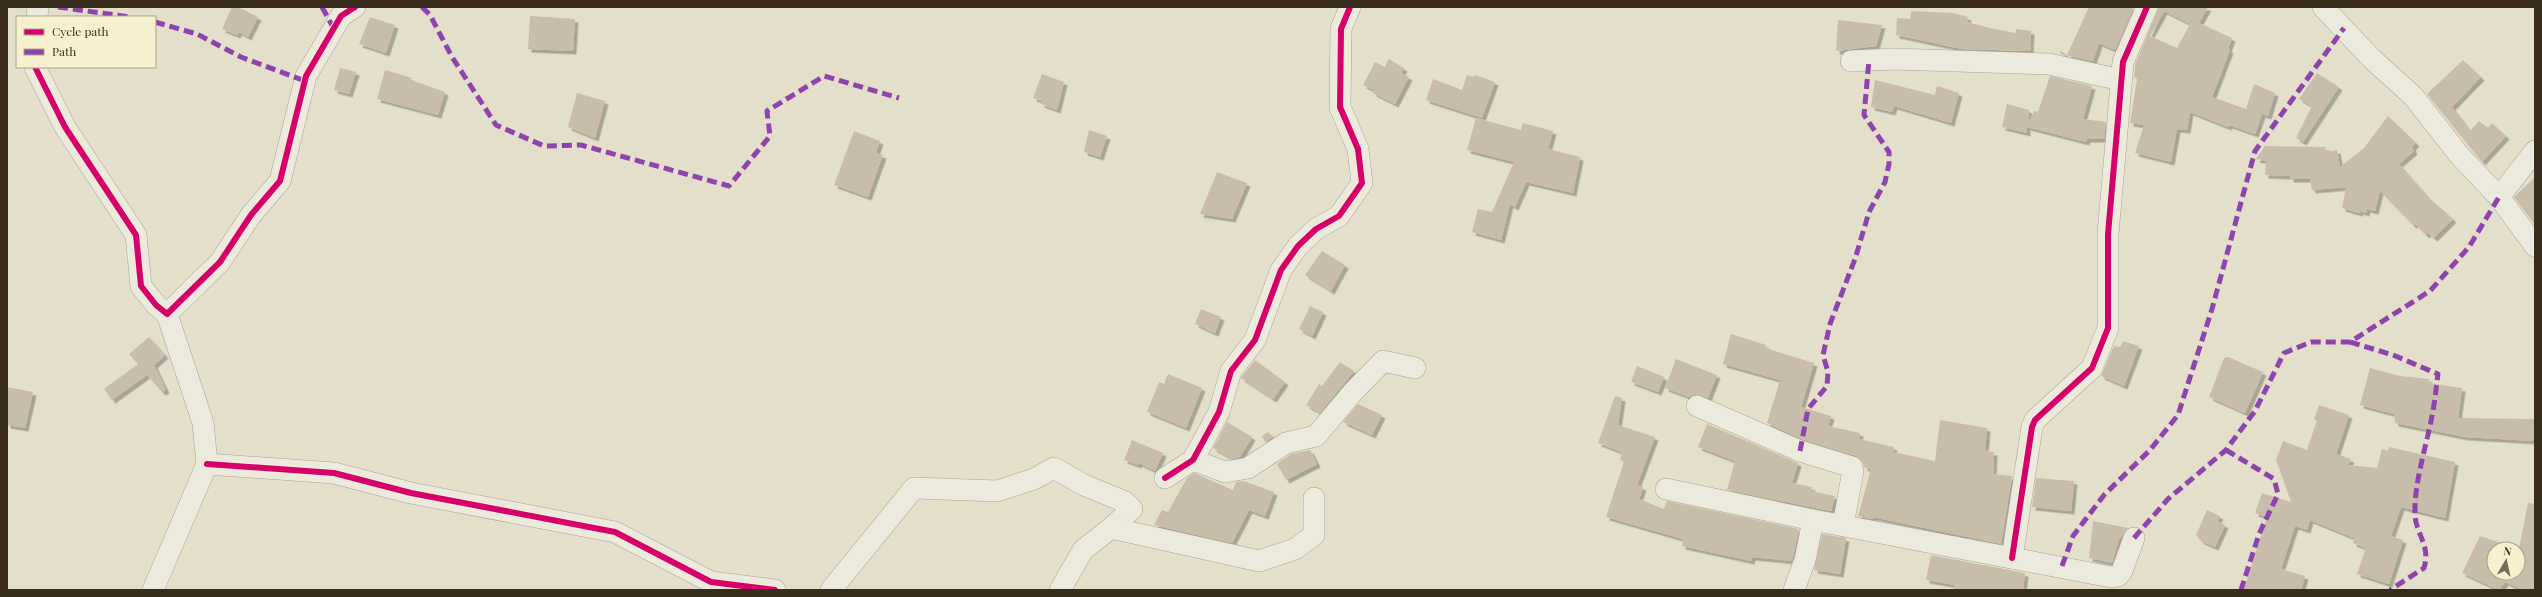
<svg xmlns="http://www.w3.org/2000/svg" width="2542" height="597" viewBox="0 0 2542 597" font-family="'Playfair Display',serif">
  <defs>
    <filter id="shadow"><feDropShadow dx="3.5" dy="3.5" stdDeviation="0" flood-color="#0004"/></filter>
  </defs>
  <rect width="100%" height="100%" fill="#e4dfca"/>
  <!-- building -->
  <g fill="#c8bdab" fill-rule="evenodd" filter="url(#shadow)">
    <polygon points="232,7 238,7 258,17 248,37 239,32 237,35 222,29"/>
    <polygon points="2089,7 2134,7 2115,50 2099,43 2093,61 2060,54 2061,51 2067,55"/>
    <path d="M2159 7H2208L2199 23 2232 38 2228 49 2230 50 2212 97 2246 109 2254 84 2275 93 2268 116 2262 114 2255 134 2229 125 2228 127 2190 112 2187 130 2177 129 2171 162 2135 153 2144 125 2130 123 2137 79 2134 77 2135 65ZM2164 11 2190 24 2177 48 2150 36Z"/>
    <polygon points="1911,11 1953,13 1968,17 1967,22 1990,28 2016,33 2016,29 2031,31 2030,51 1962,49 1896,35 1897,18 1910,19"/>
    <polygon points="530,16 575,19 573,51 528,49"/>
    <polygon points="370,17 395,25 386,53 359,44"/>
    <polygon points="1838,20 1882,25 1876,46 1836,51"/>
    <polygon points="1389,59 1404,68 1401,73 1409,77 1395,104 1373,93 1374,90 1363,85 1375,62 1385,67"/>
    <polygon points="2463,60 2481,77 2452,107 2470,131 2479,121 2488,128 2492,123 2506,136 2482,162 2427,94"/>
    <polygon points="340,68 356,72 349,94 334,90"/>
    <polygon points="385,70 412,78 411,80 445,92 438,115 377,99"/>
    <polygon points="2317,73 2339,87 2303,142 2296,138 2312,106 2299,99"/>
    <polygon points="1042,74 1064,82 1057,110 1041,104 1042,101 1033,98"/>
    <polygon points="1467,75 1474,77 1475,75 1495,82 1482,118 1426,100 1433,79 1462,90"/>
    <polygon points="2050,76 2092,86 2083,119 2106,122 2104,139 2087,139 2086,142 2027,127 2027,133 2002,127 2007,104 2029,110 2028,124 2034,111 2038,112"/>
    <polygon points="1875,80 1935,95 1937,86 1959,93 1951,123 1894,106 1892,112 1871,107"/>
    <polygon points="577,93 605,101 595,138 568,127"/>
    <polygon points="2388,116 2416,143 2412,147 2414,151 2399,164 2430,199 2453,219 2434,238 2428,233 2426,235 2415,224 2413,225 2380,191 2375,211 2367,209 2366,213 2360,211 2359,213 2342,208 2346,187 2312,190 2310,179 2290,179 2290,176 2265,175 2266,161 2256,159 2265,146 2326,147 2324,152 2337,150 2340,167 2364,148"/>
    <polygon points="1476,118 1521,130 1523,123 1553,131 1548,149 1580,157 1573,193 1526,182 1515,207 1510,204 1501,240 1472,232 1478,209 1492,212 1514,162 1467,150"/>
    <polygon points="1089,130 1107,136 1100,157 1084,152"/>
    <polygon points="854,131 880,141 876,153 883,155 868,197 834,185"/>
    <polygon points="1217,172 1247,183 1232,219 1200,214"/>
    <polygon points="2535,177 2535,225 2514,197"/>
    <polygon points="1322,251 1345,265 1331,291 1305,275"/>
    <polygon points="1310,306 1323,312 1312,336 1299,329"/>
    <polygon points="1201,309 1221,317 1215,333 1195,324"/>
    <polygon points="1731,334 1766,345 1765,348 1814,363 1801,407 1831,416 1828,426 1860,433 1859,439 1894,447 1893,452 1935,461 1940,420 1987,428 1985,451 1994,452 1993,474 2012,476 2001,544 1873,517 1872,519 1858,516 1871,469 1865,468 1861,459 1856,456 1804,440 1767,423 1780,380 1723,364"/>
    <polygon points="149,337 165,355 154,365 166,390 162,392 147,375 112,400 104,389 138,364 129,354"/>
    <polygon points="2123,341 2139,346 2124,386 2101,376 2114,346 2120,347"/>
    <polygon points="2228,357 2263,372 2245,413 2209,397 2224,358"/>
    <polygon points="1676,359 1717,375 1708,398 1696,394 1689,397 1665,388"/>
    <polygon points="1255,360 1285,382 1273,399 1241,378"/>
    <polygon points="1340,362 1354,371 1320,413 1306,405 1319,384 1322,386"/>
    <polygon points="1637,366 1664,377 1658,392 1631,382"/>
    <polygon points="2370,368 2400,376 2429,379 2429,383 2462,388 2458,418 2535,419 2535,441 2465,437 2395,423 2394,414 2360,405"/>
    <polygon points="1168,374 1202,388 1186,428 1147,412 1159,382 1164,384"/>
    <polygon points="7,387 33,392 25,428 7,425"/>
    <polygon points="1615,396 1622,398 1618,425 1655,437 1637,485 1643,487 1639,499 1664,509 1667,501 1799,529 1792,561 1752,557 1751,561 1682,546 1683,539 1606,517 1624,462 1620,460 1622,452 1598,443"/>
    <polygon points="1358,404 1382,415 1372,435 1343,422"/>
    <polygon points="2319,405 2349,415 2336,454 2351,459 2348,465 2377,468 2382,449 2388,451 2389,447 2455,462 2445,518 2401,507 2391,536 2403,540 2389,584 2357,574 2366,548 2353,543 2354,538 2310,520 2307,530 2295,526 2281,569 2305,576 2301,590 2244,590 2267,517 2255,513 2262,493 2291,502 2276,460 2283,441 2307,450 2317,420 2314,420"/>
    <polygon points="1227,422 1252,437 1240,457 1232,459 1213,448"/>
    <polygon points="1707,424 1798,463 1792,483 1812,487 1811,491 1835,496 1831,511 1727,490 1735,461 1698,447"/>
    <polygon points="1268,432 1273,437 1265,442 1262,436"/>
    <polygon points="1132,440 1163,453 1155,471 1139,463 1138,465 1124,460"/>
    <polygon points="1310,450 1317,464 1286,480 1277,464 1291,454"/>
    <polygon points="1194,473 1233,490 1236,482 1244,481 1274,492 1265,516 1249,510 1232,543 1154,525 1162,510 1168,512 1187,478"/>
    <polygon points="2036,478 2074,481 2071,511 2032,507"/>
    <path d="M2528 503 2535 504V590H2523L2505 582 2499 590 2462 573 2480 536 2519 549ZM2494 549H2518V573H2494Z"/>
    <polygon points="2207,510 2220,516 2217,521 2225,525 2215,547 2201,541 2196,535"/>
    <polygon points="2093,521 2128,528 2119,539 2112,563 2089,558"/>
    <polygon points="1822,534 1846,538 1840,574 1814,570"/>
    <polygon points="1931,555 2025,573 2023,590 1954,590 1955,585 1926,580"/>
  </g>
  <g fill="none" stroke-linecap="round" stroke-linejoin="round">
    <defs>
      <g id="street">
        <polyline points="2323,7 2371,58 2413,96 2460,156 2499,197 2535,151"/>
        <polyline points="37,17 38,7"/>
        <polyline points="1851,61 1893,59 2049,64 2121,80"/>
        <polyline points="35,67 65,127 136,235 141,286 156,305 167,314 220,262 251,215 280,181 306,76 341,16 355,7"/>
        <polyline points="2499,197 2535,246"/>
        <polyline points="1697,406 1800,451 1852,467 1853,471 1843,525"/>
        <polyline points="1193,460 1225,472 1248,468 1286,443 1316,436 1353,392 1383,361 1415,368"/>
        <polyline points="207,464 334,473 411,493 615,532 711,582 775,590"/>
        <polyline points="1165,478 1193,460 1219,412 1231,371 1255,340 1281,270 1298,246 1316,229 1339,216 1362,183 1358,149 1340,107 1341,29 1350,7"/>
        <polyline points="1666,489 1813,520 1805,560 1794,590"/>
        <polyline points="1813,520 2111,577 2118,576 2122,571 2134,538"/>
        <polyline points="2012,558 2032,427 2035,420 2092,368 2108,328 2108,234 2123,62 2147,7"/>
        <polyline points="153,590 207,464 203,423 167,314"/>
        <polyline points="831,590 914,488 997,491 1034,479 1054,468 1084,485 1125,502 1132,509 1111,528"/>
        <polyline points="1060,590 1083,550 1111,528 1259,561 1295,549 1314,535 1314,498"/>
      </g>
    </defs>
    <!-- street casing -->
    <use href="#street" stroke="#a9a394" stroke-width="22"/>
    <!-- street -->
    <use href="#street" stroke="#ece9dd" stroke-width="21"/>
    <!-- quiet -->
    <g stroke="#8e44ad" stroke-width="5" stroke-dasharray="10 5" stroke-linecap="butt">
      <polyline points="58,7 130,17"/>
      <polyline points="322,7 334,29"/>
      <polyline points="422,7 430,15 452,57 496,125 544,146 581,145 729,186 770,136 767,111 824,76 899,98"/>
      <polyline points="155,22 197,34 241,57 305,81"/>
      <path d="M2350 342 2393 355 2438 374C2436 388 2435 402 2432 416 2426 448 2414 482 2415 515 2416 535 2431 545 2424 568L2390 590"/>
      <polyline points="2226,450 2274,479 2278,494 2259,534 2241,590"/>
      <polyline points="1800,451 1808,409 1827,386 1828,372 1823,355 1830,324 1855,259 1869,212 1885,182 1889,164 1889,152 1864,115 1869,60"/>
      <polyline points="2134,538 2168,499 2226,450 2255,411 2284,353 2311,342 2350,342 2430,291 2469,247 2499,197"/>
      <polyline points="2062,566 2073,536 2104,495 2150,450 2178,415 2212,309 2255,151 2344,28"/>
    </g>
    <defs>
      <g id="cycleway">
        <polyline points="35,67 65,127 136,235 141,286 156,305 167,314 220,262 251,215 280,181 306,76 341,16 355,7"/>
        <polyline points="207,464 334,473 411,493 615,532 711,582 775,590"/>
        <polyline points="1165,478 1193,460 1219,412 1231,371 1255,340 1281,270 1298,246 1316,229 1339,216 1362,183 1358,149 1340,107 1341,29 1350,7"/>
        <polyline points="2012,558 2032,427 2035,420 2092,368 2108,328 2108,234 2123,62 2147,7"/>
      </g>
    </defs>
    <!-- cycleway casing -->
    <use href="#cycleway" stroke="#f7f0cf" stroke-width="8"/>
    <!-- cycleway -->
    <use href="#cycleway" stroke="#d6006c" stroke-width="6"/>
  </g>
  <!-- border -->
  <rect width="2542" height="597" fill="none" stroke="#382d1c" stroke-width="16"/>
  <!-- legend -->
  <rect x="16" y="16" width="140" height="52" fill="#f7f0cf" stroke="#aba287"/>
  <rect x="24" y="29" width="20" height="6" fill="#d6006c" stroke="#aba287"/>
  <text x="52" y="36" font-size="12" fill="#382d1c">Cycle path</text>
  <rect x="24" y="49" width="20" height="6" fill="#8e44ad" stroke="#aba287"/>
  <text x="52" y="56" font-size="12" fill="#382d1c">Path</text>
  <!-- north arrow -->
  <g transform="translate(2506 561) rotate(9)"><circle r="19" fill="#f7f0cf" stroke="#aba287"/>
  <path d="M0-3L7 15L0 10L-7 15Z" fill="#746b59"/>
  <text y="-6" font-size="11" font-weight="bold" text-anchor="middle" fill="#382d1c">N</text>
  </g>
</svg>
